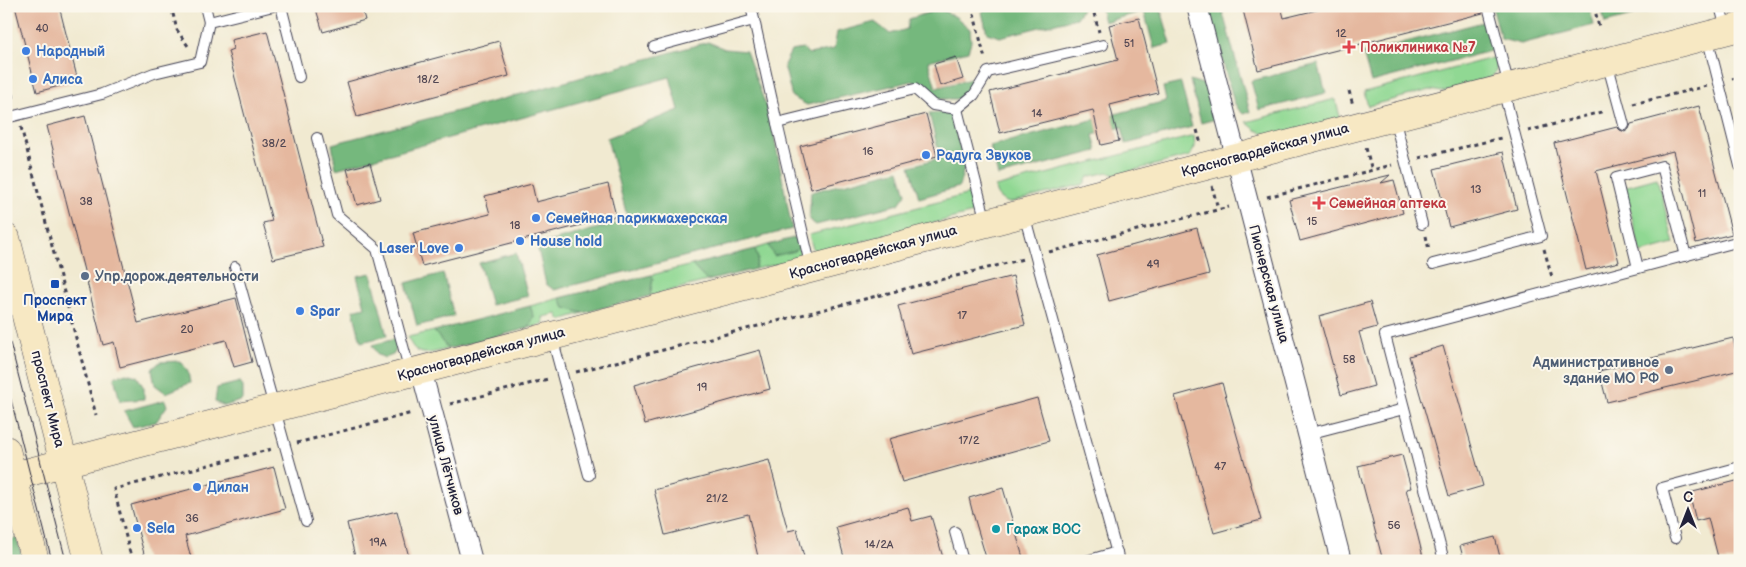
<svg xmlns="http://www.w3.org/2000/svg" width="1746" height="567" viewBox="0 0 1746 567" font-family="'Balsamiq Sans',sans-serif">
  <rect width="100%" height="100%" fill="#fbf7ec"/>
  <filter id="ink" filterUnits="userSpaceOnUse"><feTurbulence type="fractalNoise" baseFrequency=".02" numOctaves="2"/><feDisplacementMap in="SourceGraphic" scale="10" xChannelSelector="R" yChannelSelector="G"/><feConvolveMatrix kernelMatrix="1 2 1 2 8 2 1 2 1" color-interpolation-filters="sRGB"/></filter>
  <filter id="wash" filterUnits="userSpaceOnUse"><feTurbulence type="fractalNoise" baseFrequency=".0096" numOctaves="4" result="noise"/><feDisplacementMap in="SourceGraphic" scale="20" xChannelSelector="R" yChannelSelector="G"/><feGaussianBlur stdDeviation="1.12" result="paint"/><feColorMatrix in="noise" values="0 0 0 0 0 0 0 0 0 0 0 0 0 0 0 0 0 1.4 0 .05"/><feComposite in="paint" operator="in"/></filter>
  <g filter="url(#wash)">
    <rect width="100%" height="100%" fill="#f1ead1"/>
    <!-- green -->
    <g fill="#90d893" stroke="#597d67">
      <path d="M1496 57C1498 67 1497 72 1490 79L1442 92 1430 90 1368 106 1364 92Z"/>
      <polygon points="1335,99 1341,120 1274,137 1256,130 1246,122"/>
      <path d="M1194 136 1195 147 1190 156 1115 175 1107 172 1088 177 1084 184 1009 203C1000 199 996 197 995 187Z"/>
      <polygon points="1657,178 1674,244 1641,253 1624,187"/>
      <polygon points="973,193 977,205 973,213 821,252 813,249 809,235"/>
      <polygon points="768,245 775,255 795,251 800,246 801,254 796,260 755,269 758,259 755,249"/>
      <polygon points="692,265 707,281 650,296 653,278 651,275"/>
      <polygon points="560,298 565,308 583,313 560,320 557,314 543,317 544,324 529,328 534,317 530,306"/>
      <path d="M434 331 448 349C429 353 416 360 408 337Z"/>
    </g>
    <!-- forest -->
    <g fill="#74b87d" stroke="#4b6d5c">
      <polygon points="989,6 1084,6 1076,18 1000,37 987,33 982,12"/>
      <polygon points="1100,6 1160,6 1171,44 1154,48 1144,11 1104,22"/>
      <polygon points="1207,6 1221,6 1250,112 1243,114 1238,109 1234,102"/>
      <polygon points="1492,6 1589,6 1594,25 1521,44 1501,39"/>
      <polygon points="1601,6 1669,6 1605,23"/>
      <polygon points="940,9 956,17 970,29 971,42 968,51 928,61 936,88 971,79 973,87 958,99 933,99 913,81 807,105 792,97 784,65 791,51 803,49 809,54 834,49 837,32 875,22 890,34 907,29 909,19"/>
      <polygon points="1487,21 1494,50 1371,82 1363,53"/>
      <polygon points="708,42 725,49 746,51 771,120 792,229 554,290 546,284 537,245 628,220 607,138 679,110 670,77 336,169 332,144 529,92"/>
      <polygon points="1318,64 1326,93 1259,110 1251,81"/>
      <polygon points="1190,80 1212,87 1219,114 1216,119 1201,123"/>
      <polygon points="1181,83 1192,127 1126,144 1122,127 1093,135 1097,151 998,176 990,146 1166,101 1163,87"/>
      <polygon points="952,112 965,165 959,187 919,198 910,166 940,158 929,113"/>
      <polygon points="899,170 906,194 899,204 816,225 809,220 811,192"/>
      <polygon points="797,237 800,246 795,251 774,256 768,245"/>
      <polygon points="755,249 758,259 755,269 707,281 692,265"/>
      <polygon points="516,253 528,296 491,305 479,263"/>
      <polygon points="371,273 387,336 361,342 353,310 365,307 357,276"/>
      <polygon points="443,273 454,316 417,326 406,283"/>
      <polygon points="651,275 653,278 650,296 583,313 565,308 560,298"/>
      <polygon points="530,306 534,317 529,328 448,349 434,331"/>
      <polygon points="395,339 397,347 393,355 385,358 378,355 372,345"/>
      <polygon points="181,361 188,372 190,383 166,393 155,385 152,369 160,362"/>
      <polygon points="126,373 137,376 144,388 144,399 120,401 114,377"/>
      <polygon points="240,382 243,387 243,400 225,406 215,402 217,388"/>
      <polygon points="165,400 167,406 156,422 133,427 124,411"/>
      <polygon points="17,538 23,561 6,561 6,541"/>
    </g>
    <g id="blocks">
      <!-- building -->
      <g fill="#e5b89f">
        <polygon points="15,6 59,6 78,81 37,92"/>
        <polygon points="315,6 361,6 365,20 323,32"/>
        <polygon points="1242,6 1281,6 1284,18 1333,6 1481,6 1483,13 1258,70"/>
        <polygon points="1139,18 1158,93 1110,105 1119,141 1101,145 1093,110 1000,133 990,92 1118,60 1109,25"/>
        <polygon points="267,31 323,247 273,259 263,223 272,221 228,51 233,49 231,40"/>
        <polygon points="499,41 509,76 357,117 347,82"/>
        <polygon points="956,57 963,79 940,86 934,64"/>
        <polygon points="1699,106 1732,234 1696,243 1673,151 1596,171 1619,262 1586,270 1554,143 1617,127 1620,130 1625,132 1629,129 1631,124"/>
        <polygon points="926,114 937,156 811,189 800,146"/>
        <polygon points="85,116 138,323 236,298 252,362 234,367 226,340 120,367 114,342 103,345 47,126"/>
        <polygon points="1503,152 1517,209 1449,227 1434,169"/>
        <polygon points="370,163 380,199 357,205 347,169"/>
        <polygon points="1390,175 1381,183 1394,180 1403,213 1300,241 1289,200"/>
        <polygon points="532,184 536,202 608,184 616,216 422,266 413,233 490,214 485,196"/>
        <polygon points="1197,228 1209,274 1109,301 1097,255"/>
        <polygon points="1013,276 1025,325 911,354 898,306"/>
        <polygon points="1370,302 1377,327 1359,332 1374,386 1341,395 1319,316"/>
        <polygon points="1733,338 1740,370 1607,402 1599,371"/>
        <polygon points="1443,346 1483,486 1449,496 1409,356"/>
        <polygon points="760,350 770,389 645,424 634,385"/>
        <polygon points="1222,383 1261,520 1214,533 1175,396"/>
        <polygon points="1037,398 1049,441 902,482 889,439"/>
        <polygon points="1402,455 1411,488 1406,489 1424,561 1383,561 1358,466"/>
        <polygon points="769,460 788,531 797,529 805,561 759,561 748,514 665,535 654,490"/>
        <polygon points="274,467 285,509 185,536 192,561 146,561 131,505"/>
        <polygon points="1740,480 1740,561 1719,561 1708,518 1696,521 1689,493"/>
        <polygon points="1003,488 1024,561 987,561 972,510 969,498"/>
        <polygon points="908,507 912,521 931,516 944,561 845,561 836,527"/>
        <polygon points="397,511 410,561 356,561 347,523"/>
        <polygon points="1495,537 1501,561 1464,561 1460,546"/>
      </g>
    </g>
  </g>
  <g filter="url(#ink)">
    <use href="#blocks" fill-opacity="0" stroke="#414052" stroke-width="1"/>
    <g fill="none" stroke-linecap="round" stroke-linejoin="round">
      <defs>
        <g id="lane">
          <polyline points="205,6 209,22"/>
          <polyline points="281,6 299,77"/>
          <polyline points="751,6 777,123 915,89 933,105 957,109 974,95 988,72 1103,45"/>
          <polyline points="1488,6 1509,86"/>
          <polyline points="1720,6 1726,29"/>
          <polyline points="1707,36 1740,166"/>
          <polyline points="654,47 754,20"/>
          <polyline points="1607,62 1624,125"/>
          <polyline points="957,109 986,222"/>
          <polyline points="6,118 102,94 154,73 200,62 209,22 273,6"/>
          <polyline points="1394,118 1422,224"/>
          <polyline points="777,123 811,268"/>
          <polyline points="317,138 337,215 377,249 410,372"/>
          <polyline points="1024,214 1119,561"/>
          <polyline points="1433,264 1541,236 1503,89"/>
          <polyline points="235,267 306,521"/>
          <polyline points="1638,268 1616,178 1662,166 1686,256"/>
          <polyline points="552,337 589,475"/>
          <polyline points="1308,434 1404,409"/>
          <polyline points="955,532 963,561"/>
          <polyline points="1675,538 1662,488 1740,467"/>
          <polyline points="1086,561 1117,552"/>
          <polyline points="1444,561 1385,335 1740,241"/>
        </g>
        <g id="street">
          <polyline points="1197,6 1341,561"/>
          <polyline points="421,370 472,561"/>
        </g>
        <g id="secondary">
          <polyline points="6,238 89,561"/>
          <polyline points="6,450 35,561"/>
          <polyline points="6,478 1740,27"/>
        </g>
      </defs>
      <!-- lane casing -->
      <use href="#lane" stroke="#414052" stroke-width="12"/>
      <!-- street casing -->
      <use href="#street" stroke="#414052" stroke-width="22"/>
      <!-- secondary casing -->
      <use href="#secondary" stroke="#414052" stroke-width="29"/>
      <!-- path -->
      <g stroke="#414052" stroke-width="3" stroke-dasharray="4 4" stroke-linecap="butt">
        <polyline points="171,6 177,30 188,46"/>
        <polyline points="972,6 985,59"/>
        <polyline points="1092,6 1099,32"/>
        <polyline points="1594,6 1599,27"/>
        <polyline points="6,71 14,102"/>
        <polyline points="1732,79 1740,77"/>
        <polyline points="1349,91 1353,105"/>
        <polyline points="1633,104 1707,86"/>
        <polyline points="21,127 96,415"/>
        <polyline points="1197,130 1201,144"/>
        <polyline points="1528,131 1605,111"/>
        <polyline points="1366,148 1372,171"/>
        <polyline points="1419,158 1501,138"/>
        <polyline points="1212,186 1218,209"/>
        <polyline points="1267,197 1392,165"/>
        <polyline points="1426,236 1429,250"/>
        <polyline points="1544,249 1552,277"/>
        <polyline points="1049,252 1229,207"/>
        <polyline points="576,372 1023,259"/>
        <polyline points="450,404 548,379"/>
        <polyline points="297,443 412,413"/>
        <polyline points="132,561 114,489 272,449"/>
      </g>
      <!-- lane -->
      <use href="#lane" stroke="#fff" stroke-width="10"/>
      <!-- street -->
      <use href="#street" stroke="#fff" stroke-width="20"/>
      <!-- secondary -->
      <use href="#secondary" stroke="#f7e8c3" stroke-width="28"/>
      <!-- tram -->
      <g stroke="#22223b" stroke-width="1">
        <polyline points="6,327 66,561"/>
        <polyline points="6,380 52,561"/>
      </g>
    </g>
  </g>
  <!-- markers -->
  <g fill="#e0444e" stroke="#fbf7ec" stroke-width="2">
    <path d="M1346.5 39.5h5v5h5v5h-5v5h-5v-5h-5v-5h5z"/>
    <path d="M1316.5 195.5h5v5h5v5h-5v5h-5v-5h-5v-5h5z"/>
  </g>
  <g fill="#3f7fe0" stroke="#fbf7ec" stroke-width="2">
    <circle cx="26" cy="51" r="5"/>
    <circle cx="33" cy="79" r="5"/>
    <circle cx="926" cy="155" r="5"/>
    <circle cx="536" cy="218" r="5"/>
    <circle cx="520" cy="241" r="5"/>
    <circle cx="459" cy="248" r="5"/>
    <circle cx="300" cy="311" r="5"/>
    <circle cx="197" cy="487" r="5"/>
    <circle cx="137" cy="528" r="5"/>
  </g>
  <g fill="#5c6f8a" stroke="#fbf7ec" stroke-width="2">
    <circle cx="85" cy="276" r="5"/>
    <circle cx="1669" cy="370" r="5"/>
  </g>
  <rect fill="#1a4fb4" stroke="#fbf7ec" stroke-width="2" x="50" y="279" width="10" height="10" rx="2.5"/>
  <circle fill="#0f9aa8" stroke="#fbf7ec" stroke-width="2" cx="996" cy="529" r="5"/>
  <g text-anchor="middle" dominant-baseline="central" stroke-width="4" stroke-linejoin="round" paint-order="stroke">
    <!-- number labels -->
    <g font-size="11" fill="#534854">
      <text x="42" y="28">40</text>
      <text x="1341" y="33">12</text>
      <text x="1129" y="43">51</text>
      <text x="428" y="79">18/2</text>
      <text x="1037" y="113">14</text>
      <text x="274" y="143">38/2</text>
      <text x="868" y="151">16</text>
      <text x="1476" y="189">13</text>
      <text x="1702" y="193">11</text>
      <text x="86" y="201">38</text>
      <text x="1312" y="221">15</text>
      <text x="515" y="225">18</text>
      <text x="1153" y="264">49</text>
      <text x="962" y="315">17</text>
      <text x="187" y="329">20</text>
      <text x="1349" y="359">58</text>
      <text x="702" y="387">19</text>
      <text x="969" y="440">17/2</text>
      <text x="1220" y="466">47</text>
      <text x="717" y="498">21/2</text>
      <text x="192" y="518">36</text>
      <text x="1394" y="525">56</text>
      <text x="378" y="542">19А</text>
      <text x="879" y="544">14/2А</text>
    </g>
    <!-- health labels -->
    <g font-size="14" font-weight="bold" fill="#be3a42" stroke="#fbf7ec" text-anchor="start">
      <text x="1360" y="47">Поликлиника №7</text>
      <text x="1329" y="203">Семейная аптека</text>
    </g>
    <!-- shop labels -->
    <g font-size="14" font-weight="bold" fill="#366cbe" stroke="#fbf7ec" text-anchor="start">
      <text x="36" y="51">Народный</text>
      <text x="43" y="79">Алиса</text>
      <text x="936" y="155">Радуга Звуков</text>
      <text x="546" y="218">Семейная парикмахерская</text>
      <text x="530" y="241">House hold</text>
      <text x="449" y="248" text-anchor="end">Laser Love</text>
      <text x="310" y="311">Spar</text>
      <text x="207" y="487">Дилан</text>
      <text x="147" y="528">Sela</text>
    </g>
    <!-- street labels -->
    <g font-size="14" fill="#22223b" stroke="#fbf7ec">
      <text transform="translate(1265 150) rotate(-15)">Красногвардейская улица</text>
      <text transform="translate(873 252) rotate(-15)">Красногвардейская улица</text>
      <text transform="translate(1269 284) rotate(75)">Пионерская улица</text>
      <text transform="translate(481 354) rotate(-15)">Красногвардейская улица</text>
      <text transform="translate(48 399) rotate(76)">проспект Мира</text>
      <text transform="translate(446 465) rotate(75)">улица Лётчиков</text>
    </g>
    <!-- service labels -->
    <g font-size="14" font-weight="bold" fill="#4e5e75" stroke="#fbf7ec" text-anchor="start">
      <text x="95" y="276">Упр.дорож.деятельности</text>
      <text x="1659" y="362" text-anchor="end">Административное<tspan x="1659" dy="16">здание МО РФ</tspan></text>
    </g>
    <!-- transit labels -->
    <g font-size="14" font-weight="bold" fill="#164399" stroke="#fbf7ec">
      <text x="55" y="300">Проспект<tspan x="55" dy="16">Мира</tspan></text>
    </g>
    <!-- culture labels -->
    <g font-size="14" font-weight="bold" fill="#0d838f" stroke="#fbf7ec" text-anchor="start">
      <text x="1006" y="529">Гараж ВОС</text>
    </g>
  </g>
  <!-- margin -->
  <rect width="1746" height="567" fill="none" stroke="#fbf7ec" stroke-width="25"/>
  <!-- north arrow -->
  <g transform="translate(1688 510)" stroke="#fbf7ec" stroke-width="4" paint-order="stroke">
  <path d="M0-4L9 19L0 12L-9 19Z" fill="#22223b"/>
  <text y="-8" font-size="14" font-weight="bold" text-anchor="middle" fill="#22223b">С</text>
  </g>
</svg>
